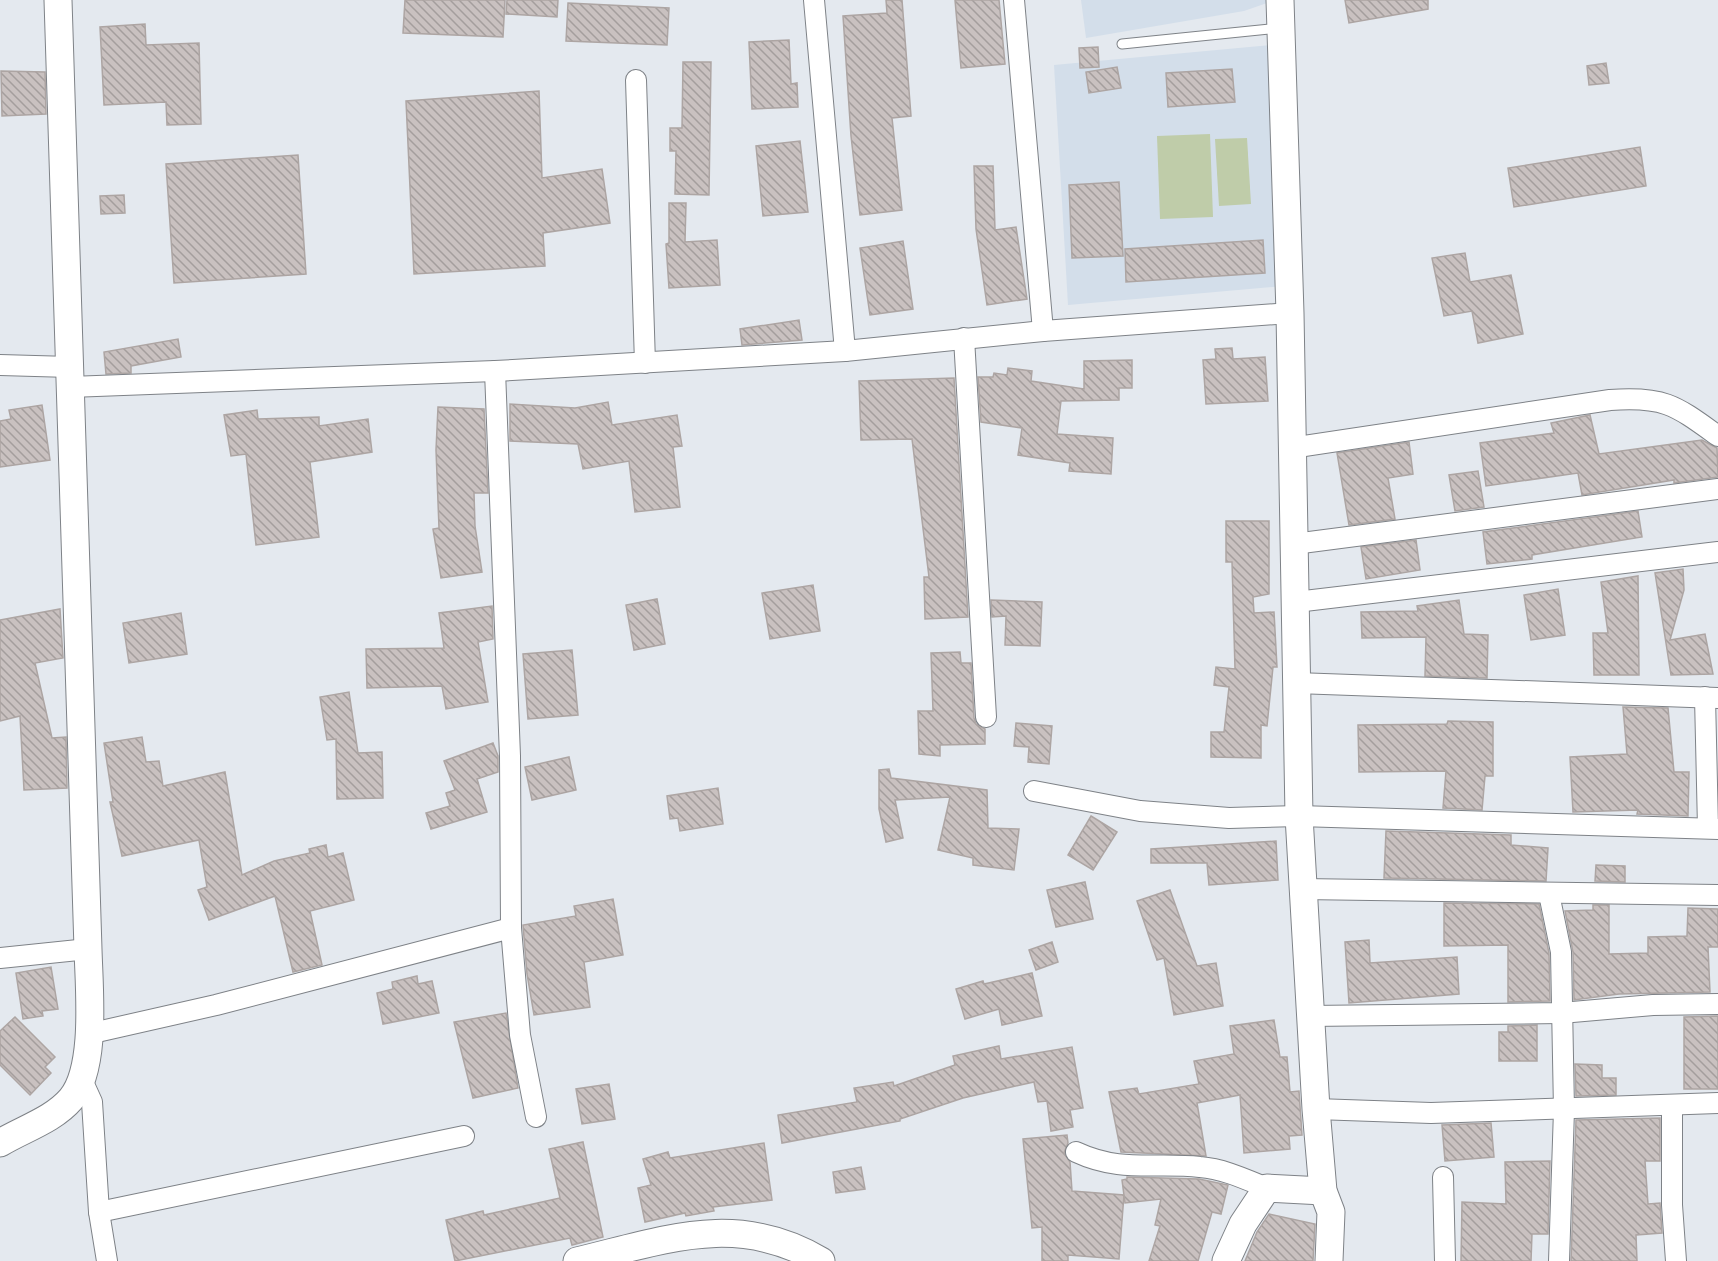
<svg xmlns="http://www.w3.org/2000/svg" width="1718" height="1261" viewBox="0 0 1718 1261" font-family="'Open Sans',sans-serif">
  <defs>
    <pattern id="building-back-hatch" width="6" height="6" patternUnits="userSpaceOnUse" patternTransform="scale(1.5)"><rect width="6" height="6" fill="#c9c1c0"/><path d="M-1 5l2 2M0 0l6 6M5-1l2 2" fill="none" stroke="#a49e9d"/></pattern>
  </defs>
  <rect width="100%" height="100%" fill="#e4e9ef"/>
  <!-- built -->
  <g fill="#d3deea">
    <polygon points="1081,0 1273,0 1273,1 1244,11 1086,38"/>
    <polygon points="1271,45 1283,286 1068,305 1054,65"/>
  </g>
  <!-- green -->
  <g fill="#bfcca9">
    <polygon points="1210,134 1213,217 1160,219 1157,136"/>
    <polygon points="1247,138 1251,204 1219,206 1215,139"/>
  </g>
  <!-- building -->
  <g fill="url(#building-back-hatch)" stroke="#ada5a3" stroke-width="1.5">
    <polygon points="405,0 505,0 503,37 403,33"/>
    <polygon points="507,0 558,0 557,17 506,14"/>
    <polygon points="886,0 902,0 911,116 892,118 902,210 860,215 851,136 843,16 887,13"/>
    <polygon points="955,0 999,0 1005,64 961,68"/>
    <polygon points="1345,0 1428,0 1428,9 1349,23"/>
    <polygon points="568,3 669,8 667,45 566,41"/>
    <polygon points="145,24 146,45 199,43 201,124 167,125 166,102 104,105 100,27"/>
    <polygon points="789,40 791,84 797,83 798,107 752,109 749,42"/>
    <polygon points="1098,47 1099,67 1080,68 1079,48"/>
    <polygon points="683,62 711,62 709,195 675,194 676,151 670,151 670,128 682,128"/>
    <polygon points="1606,63 1609,83 1589,85 1587,66"/>
    <polygon points="1117,67 1121,88 1089,93 1086,72"/>
    <polygon points="1232,69 1235,102 1168,107 1166,73"/>
    <polygon points="1,71 45,72 46,114 2,116"/>
    <polygon points="539,91 542,178 602,169 610,223 543,233 545,266 414,274 406,101"/>
    <polygon points="800,141 808,212 763,216 756,146"/>
    <polygon points="1640,147 1646,186 1514,207 1508,168"/>
    <polygon points="298,155 306,274 174,283 166,164"/>
    <polygon points="974,166 993,166 995,230 1016,227 1027,299 987,305 976,229"/>
    <polygon points="1119,182 1123,256 1072,258 1069,185"/>
    <polygon points="124,195 125,213 101,214 100,196"/>
    <polygon points="669,203 686,203 685,242 717,240 720,285 669,288 666,244 669,243"/>
    <polygon points="1263,240 1265,273 1126,282 1125,249"/>
    <polygon points="903,241 913,309 870,315 860,248"/>
    <polygon points="1465,253 1470,282 1511,275 1523,334 1478,343 1472,311 1444,316 1432,258"/>
    <polygon points="799,320 802,340 742,345 740,329"/>
    <polygon points="178,339 181,357 131,366 131,373 106,374 104,352"/>
    <polygon points="1232,348 1233,359 1265,357 1268,401 1206,404 1203,360 1216,359 1215,349"/>
    <polygon points="1132,360 1132,388 1119,388 1119,400 1061,401 1057,434 1113,438 1111,474 1069,471 1070,463 1018,455 1022,428 981,422 978,377 993,377 994,373 1007,375 1008,368 1032,371 1031,381 1084,389 1084,361"/>
    <polygon points="954,378 968,617 925,619 924,577 929,577 912,439 861,440 859,381"/>
    <polygon points="608,402 612,425 677,415 682,446 673,447 680,507 635,512 629,461 583,469 578,444 510,441 510,404 575,408"/>
    <polygon points="42,405 50,460 0,467 0,421 11,419 9,410"/>
    <polygon points="438,407 484,409 488,493 474,493 475,526 482,572 441,578 433,529 439,528 436,450"/>
    <polygon points="257,410 258,419 319,417 319,426 368,419 372,452 310,462 319,537 256,545 246,454 231,456 224,415"/>
    <polygon points="1590,415 1599,454 1702,440 1717,448 1718,477 1674,483 1674,480 1582,495 1578,473 1486,486 1480,443 1554,433 1551,423"/>
    <polygon points="1409,442 1413,474 1388,478 1395,519 1349,525 1337,453"/>
    <polygon points="1478,471 1484,507 1455,511 1449,475"/>
    <polygon points="1638,511 1642,537 1532,555 1532,559 1487,564 1483,532"/>
    <polygon points="1226,521 1269,521 1269,594 1253,597 1254,613 1274,612 1277,667 1273,667 1267,726 1261,725 1261,758 1211,757 1211,732 1224,732 1229,687 1214,685 1216,667 1235,669 1232,562 1226,562"/>
    <polygon points="1416,540 1420,570 1366,579 1361,547"/>
    <polygon points="1683,569 1684,590 1670,640 1705,634 1713,674 1671,675 1655,573"/>
    <polygon points="1638,576 1639,675 1594,675 1593,633 1608,633 1601,582"/>
    <polygon points="813,585 820,631 770,639 762,593"/>
    <polygon points="1558,589 1565,635 1531,640 1524,595"/>
    <polygon points="657,599 665,644 634,650 626,605"/>
    <polygon points="991,600 1042,602 1040,646 1005,645 1006,616 992,617"/>
    <polygon points="1459,600 1464,634 1488,635 1487,678 1425,676 1426,637 1362,638 1361,612 1418,611 1417,606"/>
    <polygon points="492,606 493,639 478,642 488,702 446,709 442,686 367,688 366,649 444,648 439,613"/>
    <polygon points="60,609 63,658 35,663 52,738 66,737 67,788 24,790 20,716 0,721 0,620"/>
    <polygon points="181,613 187,654 129,663 123,623"/>
    <polygon points="572,650 578,715 528,719 523,654"/>
    <polygon points="960,652 961,663 971,663 974,718 976,724 985,729 985,744 940,745 940,756 919,754 918,711 933,711 931,653"/>
    <polygon points="349,692 358,753 382,752 383,798 337,799 336,739 327,740 320,697"/>
    <polygon points="1623,707 1668,708 1674,772 1689,772 1688,816 1637,814 1638,810 1573,812 1570,757 1627,754"/>
    <polygon points="1448,721 1493,722 1493,776 1485,776 1482,810 1443,808 1446,771 1359,772 1358,725 1447,724"/>
    <polygon points="1016,723 1052,726 1049,764 1028,762 1029,747 1014,746"/>
    <polygon points="142,737 146,762 159,761 163,786 225,772 242,875 274,861 310,853 309,849 326,845 328,857 343,853 354,900 310,911 322,965 293,972 275,896 209,920 198,890 207,887 199,840 122,856 110,802 113,802 104,743"/>
    <polygon points="493,743 498,756 498,772 477,779 487,812 431,829 426,813 450,806 446,793 455,790 444,761"/>
    <polygon points="569,757 576,790 532,800 525,767"/>
    <polygon points="889,769 891,778 987,790 988,828 1019,829 1014,870 973,865 973,858 938,850 950,797 895,800 903,838 886,842 879,809 879,770"/>
    <polygon points="718,788 723,824 680,831 678,818 670,819 667,796"/>
    <polygon points="1091,816 1117,832 1093,870 1068,855"/>
    <polygon points="1386,831 1511,835 1511,845 1548,848 1546,881 1384,878"/>
    <polygon points="1276,841 1278,880 1209,885 1207,863 1151,863 1151,849"/>
    <polygon points="1596,865 1625,866 1625,882 1595,881"/>
    <polygon points="1085,882 1093,919 1056,927 1047,890"/>
    <polygon points="1170,890 1197,966 1216,963 1223,1006 1174,1015 1164,958 1157,960 1137,901"/>
    <polygon points="613,899 623,955 584,962 590,1007 534,1015 527,974 523,925 576,916 574,906"/>
    <polygon points="1444,903 1539,904 1549,953 1550,1001 1508,1002 1508,945 1444,946"/>
    <polygon points="1593,905 1609,905 1609,954 1648,953 1648,937 1687,936 1688,908 1718,909 1718,947 1708,947 1710,992 1619,994 1574,1000 1573,952 1565,911 1593,910"/>
    <polygon points="1369,940 1370,963 1457,957 1459,994 1349,1003 1345,942"/>
    <polygon points="1052,942 1058,962 1036,970 1029,950"/>
    <polygon points="51,967 58,1009 42,1011 43,1016 23,1019 16,973"/>
    <polygon points="1032,973 1042,1016 1002,1025 999,1009 965,1019 956,989 983,981 984,984"/>
    <polygon points="417,976 418,984 432,981 439,1013 383,1024 377,993 393,989 392,982"/>
    <polygon points="506,1013 518,1088 473,1098 454,1022"/>
    <polygon points="1718,1016 1718,1089 1684,1089 1684,1017"/>
    <polygon points="15,1017 55,1057 45,1067 51,1073 30,1095 0,1065 0,1031"/>
    <polygon points="1274,1020 1280,1057 1287,1057 1290,1092 1299,1091 1302,1135 1289,1136 1290,1149 1244,1153 1240,1095 1197,1103 1206,1156 1121,1152 1109,1092 1137,1088 1139,1094 1199,1084 1194,1061 1234,1054 1230,1026"/>
    <polygon points="1537,1025 1537,1061 1499,1061 1499,1032 1508,1032 1508,1026"/>
    <polygon points="999,1046 1001,1059 1072,1047 1083,1108 1070,1110 1073,1127 1051,1131 1047,1101 1038,1102 1034,1082 963,1098 900,1119 900,1121 782,1143 778,1115 857,1102 854,1088 893,1082 894,1086 955,1065 953,1056"/>
    <polygon points="1575,1064 1602,1065 1602,1078 1616,1078 1616,1095 1576,1096"/>
    <polygon points="609,1084 615,1119 582,1124 576,1089"/>
    <polygon points="1660,1118 1660,1161 1645,1161 1648,1204 1660,1203 1662,1233 1636,1235 1637,1261 1571,1261 1576,1120"/>
    <polygon points="1491,1123 1494,1157 1445,1161 1442,1125"/>
    <polygon points="1067,1135 1068,1143 1064,1153 1070,1162 1072,1191 1124,1195 1119,1259 1068,1255 1068,1261 1042,1261 1042,1227 1032,1228 1023,1139"/>
    <polygon points="583,1142 603,1237 572,1245 570,1238 455,1261 446,1220 483,1211 484,1215 560,1198 549,1149"/>
    <polygon points="764,1143 772,1200 713,1207 714,1211 686,1216 685,1213 645,1222 638,1188 651,1185 643,1159 668,1152 670,1158"/>
    <polygon points="1550,1161 1548,1234 1532,1234 1531,1261 1461,1261 1462,1202 1506,1204 1505,1162"/>
    <polygon points="861,1167 865,1189 836,1193 833,1172"/>
    <polygon points="1127,1177 1199,1179 1228,1185 1221,1214 1212,1212 1198,1261 1149,1261 1160,1226 1155,1225 1161,1199 1125,1203 1122,1180 1127,1179"/>
    <polygon points="1269,1214 1315,1224 1313,1261 1245,1261 1257,1232"/>
  </g>
  <g fill="none" stroke-linecap="round" stroke-linejoin="round">
    <defs>
      <polyline id="lane" points="1122,44 1279,28"/>
      <g id="street">
        <polyline points="814,0 845,351"/>
        <polyline points="1014,0 1043,331"/>
        <polyline points="636,80 645,363"/>
        <polyline points="964,338 986,717"/>
        <polyline points="0,365 70,367"/>
        <polyline points="495,371 510,756 511,928 520,1035 536,1117"/>
        <polyline points="70,387 495,371 845,351 1043,331 1290,313"/>
        <path d="M1291 448 1610 400C1664 396 1675 405 1718 436"/>
        <polyline points="1294,544 1718,489"/>
        <polyline points="1296,602 1718,552"/>
        <polyline points="1296,683 1718,698"/>
        <polyline points="1705,697 1708,828"/>
        <polyline points="1034,791 1140,811 1229,818 1299,816 1718,829"/>
        <polyline points="1302,889 1718,895"/>
        <polyline points="1549,894 1561,952 1564,1110 1559,1261"/>
        <polyline points="0,958 88,949"/>
        <polyline points="1309,1016 1561,1013 1653,1005 1718,1004"/>
        <polyline points="88,1034 216,1005 511,928"/>
        <polyline points="82,1080 92,1102 99,1212 107,1261"/>
        <polyline points="1672,1105 1672,1205 1676,1261"/>
        <polyline points="1316,1109 1431,1113 1718,1103"/>
        <path d="M1076 1152C1121 1173 1154 1162 1200 1167 1224 1169 1245 1179 1267 1188"/>
        <polyline points="1443,1177 1445,1261"/>
        <polyline points="99,1212 464,1136"/>
      </g>
      <g id="secondary">
        <polyline points="1280,0 1290,313 1299,816 1316,1109 1323,1191 1331,1212 1329,1261"/>
        <path d="M0 1143C23 1129 53 1120 71 1099 97 1068 89 989 88 949L58 0"/>
        <path d="M577 1261C665 1240 737 1211 821 1261"/>
        <polyline points="1226,1261 1243,1224 1267,1188 1323,1191"/>
      </g>
    </defs>
    <!-- lane casing -->
    <use href="#lane" stroke="#7e8287" stroke-width="11"/>
    <!-- street casing -->
    <use href="#street" stroke="#7e8287" stroke-width="22"/>
    <!-- secondary casing -->
    <use href="#secondary" stroke="#7e8287" stroke-width="29"/>
    <!-- lane -->
    <use href="#lane" stroke="#fff" stroke-width="9"/>
    <!-- street -->
    <use href="#street" stroke="#fff" stroke-width="20"/>
    <!-- secondary -->
    <use href="#secondary" stroke="#fff" stroke-width="27"/>
  </g>
</svg>
